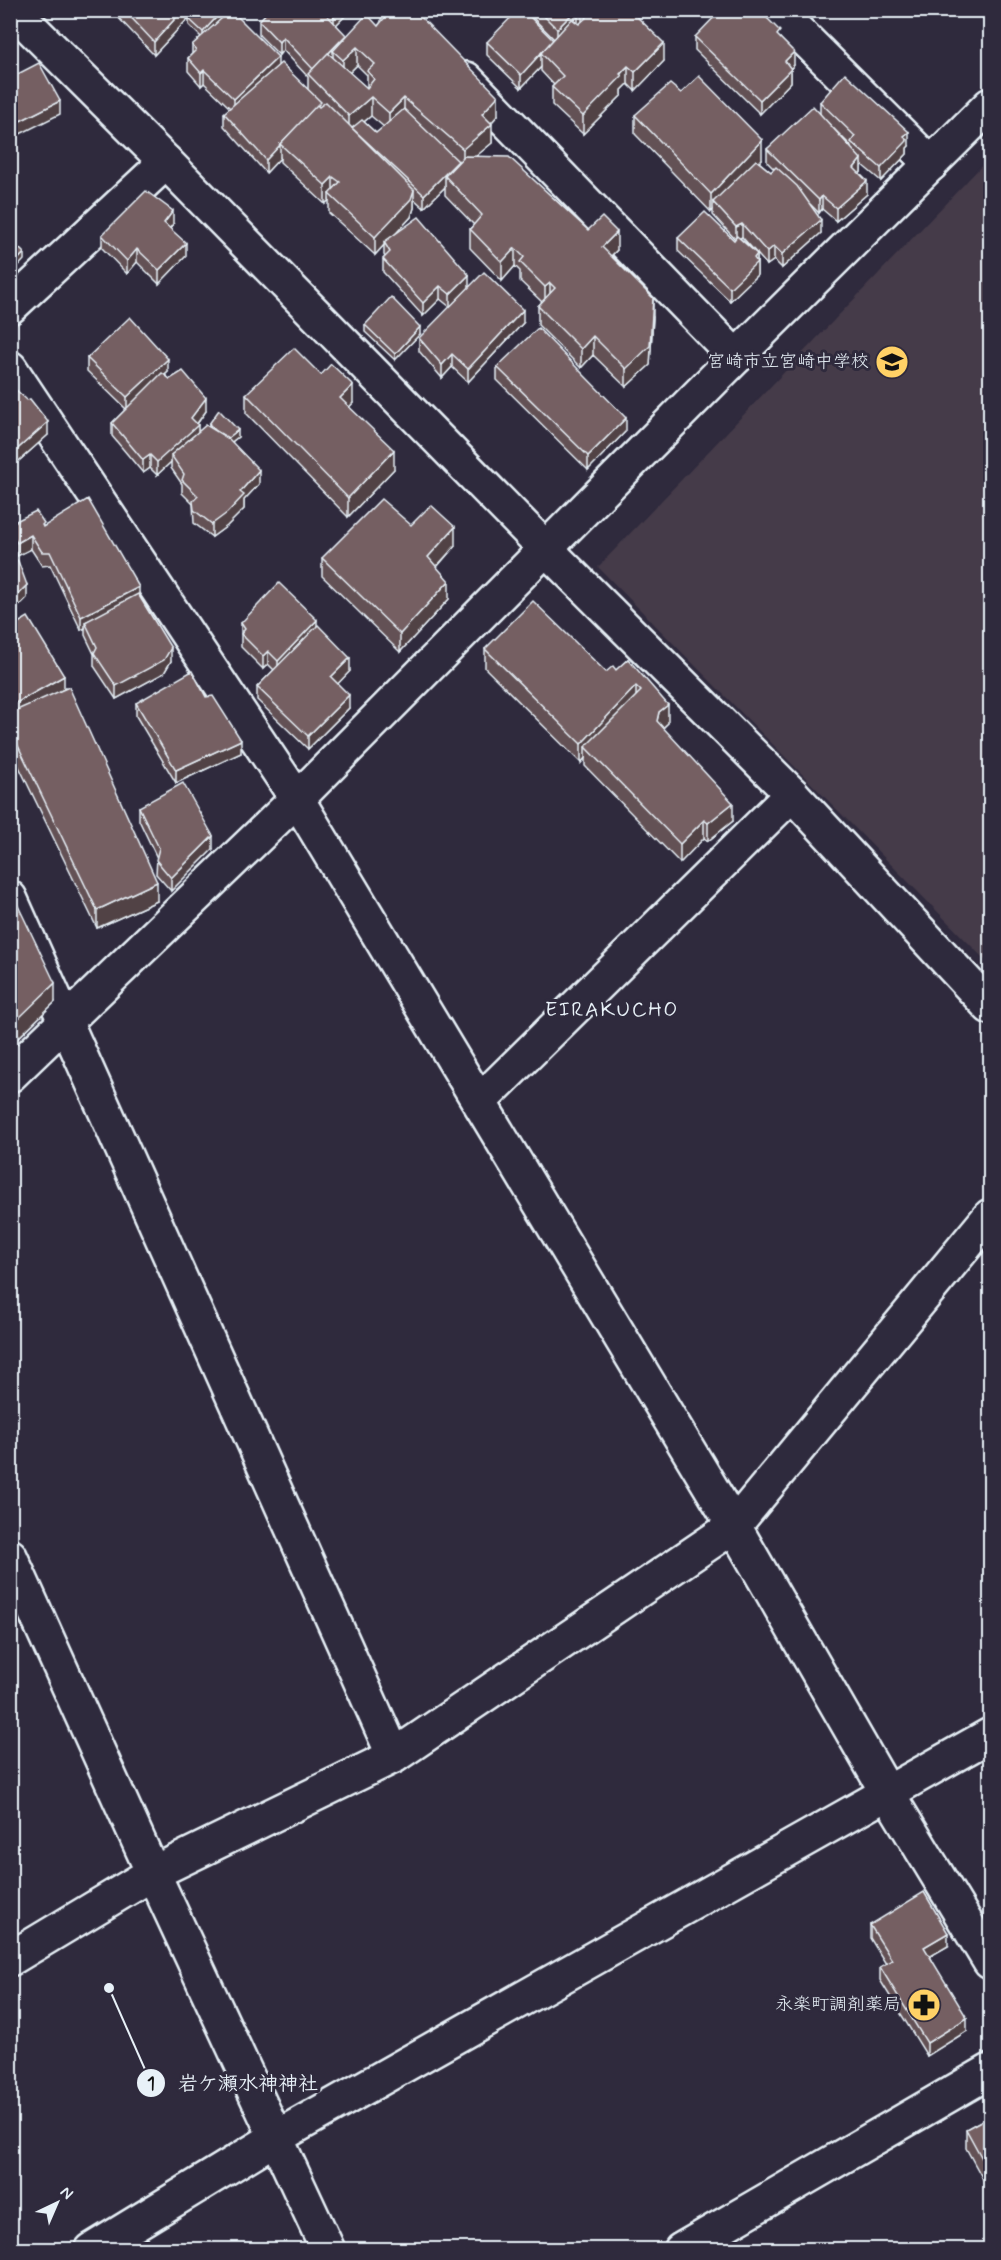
<svg xmlns="http://www.w3.org/2000/svg" width="1001" height="2260" viewBox="0 0 1001 2260" font-family="Mynerve,'Klee One',sans-serif">
  <rect width="100%" height="100%" fill="#2f2a3d"/>
  <filter id="ink" filterUnits="userSpaceOnUse"><feTurbulence type="fractalNoise" baseFrequency=".0167" numOctaves="2"/><feDisplacementMap in="SourceGraphic" scale="12" xChannelSelector="R" yChannelSelector="G"/><feConvolveMatrix kernelMatrix="1 2 1 2 8 2 1 2 1" color-interpolation-filters="sRGB"/></filter>
  <g filter="url(#ink)">
    <!-- built -->
    <polygon fill="#443a48" points="990,157 990,965 598,567"/>
    <g fill="none" stroke-linecap="round" stroke-linejoin="round">
      <defs>
        <g id="minor">
          <polyline points="13,10 166,162 546,549 792,794 990,1007"/>
          <polyline points="776,10 931,164"/>
          <polyline points="466,79 736,357"/>
          <polyline points="10,307 166,162"/>
          <polyline points="10,368 297,799 734,1526 888,1794 990,1962"/>
          <polyline points="10,898 394,1756"/>
          <polyline points="10,1075 297,799 736,357 990,105"/>
          <polyline points="480,1101 792,794"/>
          <polyline points="10,1959 153,1873 394,1756 734,1526 990,1216"/>
          <polyline points="92,2250 277,2137 990,1735"/>
        </g>
        <g id="tertiary">
          <polyline points="10,1556 153,1873 328,2250"/>
          <polyline points="681,2250 990,2071"/>
        </g>
      </defs>
      <!-- minor casing -->
      <use href="#minor" stroke="#e8f1f8" stroke-width="38"/>
      <!-- tertiary casing -->
      <use href="#tertiary" stroke="#e8f1f8" stroke-width="38"/>
      <!-- minor -->
      <use href="#minor" stroke="#2f2a3d" stroke-width="33"/>
      <!-- tertiary -->
      <use href="#tertiary" stroke="#2f2a3d" stroke-width="33"/>
    </g>
    <!-- wall -->
    <g fill="#645154" stroke="#e8f1f8" stroke-width="1.5" fill-rule="evenodd">
      <polygon points="111,10 196,10 154,55"/>
      <path d="M226 10V14L278 65 308 90V77L283 50 279 55 259 35V21L269 10H351L336 25 346 37 378 26 381 22V11L498 115 491 123 492 143 476 156 617 250 611 256 653 317 650 365 626 387 593 355 581 368 538 325V306L542 302 520 281V271L515 266 502 281 470 248V229L474 225 445 195V187L424 208 414 199V208L411 217 393 236 469 275 450 307 440 299 423 316 383 272V259L385 257 384 255V245L375 255 329 213V200L325 204 280 162V158L266 173 224 126V113L230 108 204 83 201 86 188 71V58L192 54V45L201 37 189 25V19ZM357 65 367 75V88L349 73ZM371 116 384 127 376 133 364 122Z"/>
      <polygon points="525,10 630,10 664,61 635,91 628,84 622,90 622,95 583,134 552,105 552,87 554,85 541,71 541,67 521,88 487,55 487,42 553,40 554,39"/>
      <polygon points="695,37 780,38 794,65 791,68 791,82 760,114 695,50"/>
      <path d="M681 93 762 159 759 162 771 172 774 169 767 162V149L820 114V102L909 146 907 148V154L881 181 861 164V172L860 174 867 194 836 221 822 209 819 213 810 204 821 233 782 268 774 260 767 265 742 237 740 238 757 254V275L730 301 678 251V238L734 240 735 239 713 215V210L711 212 635 134V115ZM828 123 851 146V148Z"/>
      <polygon points="173,224 170,228 186,256 159,284 137,262 127,274 102,248 102,235"/>
      <polygon points="523,323 468,382 452,367 442,378 419,351 419,338"/>
      <polygon points="365,325 420,334 395,360 365,332"/>
      <polygon points="87,358 168,372 165,375 206,411 197,424 198,432 209,427 209,424 238,437 232,442 259,484 244,500 244,509 227,526 212,537 194,523 193,504 182,493 182,484 171,468 171,462 157,475 150,468 143,473 112,436 112,423 126,409 87,371"/>
      <polygon points="497,367 626,431 588,470 497,380"/>
      <polygon points="321,375 353,403 349,407 394,469 348,517 246,413 246,394"/>
      <polygon points="10,389 48,435 13,466 10,464"/>
      <polygon points="10,524 44,526 139,596 171,661 164,673 116,699 94,666 94,654 85,635 85,628 81,630 50,565 42,566 31,549 17,556 10,545"/>
      <polygon points="411,525 455,546 437,567 449,599 400,652 322,576 322,558"/>
      <polygon points="241,623 317,626 350,671 337,684 349,708 308,749 257,700 257,687 274,670 268,664 263,669 241,647"/>
      <polygon points="10,628 64,689 157,901 97,928 10,748 10,713 14,712 10,706"/>
      <polygon points="485,649 606,672 616,670 628,659 668,723 663,728 733,821 708,841 704,838 680,863 585,766 585,758 581,763 485,668"/>
      <polygon points="206,697 241,753 176,783 136,716 136,703"/>
      <polygon points="139,807 213,849 171,891 156,874 157,858 139,820"/>
      <polygon points="10,889 55,1002 16,1040 10,1042"/>
      <polygon points="870,1925 948,1946 930,1956 967,2031 927,2056 880,1980 880,1967 886,1964 870,1938"/>
      <polygon points="990,2116 990,2192 966,2148 966,2129"/>
    </g>
    <!-- shaded-wall -->
    <g fill="#514245" stroke="#e8f1f8" stroke-width="1.5">
      <polygon points="183,10 196,10 154,55 154,42"/>
      <polygon points="223,10 226,10 226,14 203,39 203,32"/>
      <polygon points="338,10 351,10 334,27 334,14"/>
      <polygon points="574,12 574,26 557,42 557,29"/>
      <polygon points="582,12 582,25 578,28 578,15"/>
      <polygon points="346,35 346,48 333,51 333,62 313,70"/>
      <polygon points="283,37 283,50 279,55 279,42"/>
      <polygon points="664,43 664,61 635,91 635,72"/>
      <polygon points="357,47 357,65 343,79 343,60"/>
      <polygon points="794,52 794,65 785,74 785,61"/>
      <polygon points="541,53 541,67 521,88 521,75"/>
      <polygon points="278,57 278,70 234,112 234,99"/>
      <polygon points="10,64 12,64 12,77 10,78"/>
      <polygon points="628,66 628,84 622,90 622,95 583,134 583,116"/>
      <polygon points="791,69 791,82 760,114 760,100"/>
      <polygon points="204,70 204,83 201,86 201,73"/>
      <polygon points="498,96 498,115 484,131 492,124 492,143 463,167 463,149 482,114"/>
      <polygon points="371,97 371,116 349,134 349,116"/>
      <polygon points="404,98 404,117 389,132 389,113"/>
      <polygon points="60,101 60,114 10,139 10,126"/>
      <polygon points="909,132 909,146 907,148 907,154 881,181 881,168 904,136"/>
      <polygon points="762,140 762,159 717,206 713,202 713,210 711,212 711,194"/>
      <polygon points="280,145 280,158 266,173 266,160"/>
      <polygon points="861,159 861,172 854,182 854,168"/>
      <polygon points="458,161 458,174 445,176 445,187 424,208 424,195"/>
      <polygon points="333,177 333,195 329,194 329,200 325,204 325,185"/>
      <polygon points="867,181 867,194 836,221 836,208"/>
      <polygon points="414,190 414,208 411,217 386,244 384,242 384,245 375,255 375,237"/>
      <polygon points="822,196 822,209 819,213 819,200"/>
      <polygon points="173,211 173,224 164,236 164,223"/>
      <polygon points="821,220 821,233 782,268 782,254"/>
      <polygon points="742,224 742,237 736,240 736,227"/>
      <polygon points="617,232 617,250 602,265 602,247"/>
      <polygon points="186,243 186,256 159,284 159,270"/>
      <polygon points="774,246 774,260 767,265 767,252"/>
      <polygon points="515,248 515,266 502,281 502,262"/>
      <polygon points="137,249 137,262 127,274 127,261"/>
      <polygon points="24,253 24,260 10,275 10,268"/>
      <polygon points="757,254 757,275 730,301 730,288"/>
      <polygon points="469,275 469,288 450,307 450,294"/>
      <polygon points="550,283 550,301 545,306 545,287"/>
      <polygon points="440,286 440,299 423,316 423,303"/>
      <polygon points="653,298 653,317 650,365 626,387 626,369"/>
      <polygon points="523,310 523,323 468,382 468,369"/>
      <polygon points="420,327 420,334 395,360 395,354"/>
      <polygon points="593,336 593,355 581,368 581,349"/>
      <polygon points="452,354 452,367 442,378 442,365"/>
      <polygon points="168,359 168,372 127,410 127,397"/>
      <polygon points="16,367 16,380 10,385 10,372"/>
      <polygon points="353,385 353,403 340,417 340,398"/>
      <polygon points="206,398 206,411 193,429 198,425 198,438 171,455 171,462 157,475 157,462"/>
      <polygon points="626,418 626,431 588,470 588,456"/>
      <polygon points="48,422 48,435 13,466 13,453"/>
      <polygon points="238,430 238,437 225,447 225,440"/>
      <polygon points="394,450 394,469 348,517 348,498"/>
      <polygon points="150,455 150,468 143,473 143,460"/>
      <polygon points="259,470 259,484 244,500 244,509 227,526 212,537 212,524"/>
      <polygon points="455,527 455,546 428,576 428,557"/>
      <polygon points="31,535 31,549 17,556 17,543"/>
      <polygon points="449,581 449,599 400,652 400,634"/>
      <polygon points="27,585 27,598 10,615 10,602"/>
      <polygon points="139,587 139,600 85,622 85,628 81,630 81,617"/>
      <polygon points="317,620 317,633 278,674 278,661"/>
      <polygon points="171,648 171,661 164,673 116,699 116,686"/>
      <polygon points="268,651 268,664 263,669 263,656"/>
      <polygon points="350,658 350,671 331,691 331,677"/>
      <polygon points="64,676 64,689 16,716 16,703"/>
      <polygon points="636,686 636,705 585,747 585,758 581,763 581,744"/>
      <polygon points="349,695 349,708 308,749 308,736"/>
      <polygon points="668,705 668,723 659,731 657,721 659,712"/>
      <polygon points="241,740 241,753 176,783 176,770"/>
      <polygon points="733,803 733,821 708,841 708,823"/>
      <polygon points="704,820 704,838 680,863 680,844"/>
      <polygon points="213,836 213,849 171,891 171,878"/>
      <polygon points="157,882 157,901 97,928 97,910"/>
      <polygon points="55,983 55,1002 16,1040 10,1042 10,1024"/>
      <polygon points="948,1933 948,1946 924,1960 924,1947"/>
      <polygon points="967,2018 967,2031 927,2056 927,2043"/>
    </g>
    <!-- building -->
    <g fill="#745e62" stroke="#e8f1f8" stroke-width="1.5">
      <polygon points="124,10 183,10 154,42"/>
      <polygon points="197,10 223,10 203,32 189,19"/>
      <polygon points="231,10 278,57 234,99 204,70 201,73 188,58 196,50 192,45"/>
      <polygon points="269,10 322,10 346,35 313,69 283,37 279,42 259,21"/>
      <polygon points="331,10 338,10 334,14"/>
      <polygon points="382,10 414,10 498,96 482,114 492,124 463,149 404,98 389,113 371,97 349,116 308,74 328,53 367,88 374,79 367,71 375,64 357,47 343,60 333,51 367,14 378,26 386,16"/>
      <polygon points="518,10 523,10 553,40 521,75 487,42"/>
      <polygon points="538,10 582,10 578,15 574,12 557,29"/>
      <polygon points="582,10 630,10 664,43 635,72 628,66 620,74 622,76 583,116 552,87 563,76 541,53 572,19 579,24 587,17"/>
      <polygon points="721,10 759,10 780,31 777,35 794,52 785,61 791,69 760,100 695,37"/>
      <polygon points="39,63 60,101 10,126 10,78"/>
      <polygon points="281,63 321,102 280,144 281,144 266,160 224,113"/>
      <polygon points="845,73 909,132 904,136 907,141 881,168 851,142 855,136 820,102"/>
      <polygon points="699,76 762,140 711,194 635,115 670,84 681,93"/>
      <polygon points="326,102 414,190 411,199 375,237 329,194 340,182 333,177 325,185 280,144 317,105 319,107"/>
      <polygon points="813,106 861,159 854,168 867,181 836,208 822,196 819,200 767,149"/>
      <polygon points="404,109 458,161 424,195 352,128 362,120 376,133"/>
      <polygon points="464,156 509,157 588,230 602,217 617,232 602,247 653,298 650,346 626,369 593,336 581,349 538,306 555,288 550,283 545,287 520,262 524,257 515,248 502,262 470,229 482,215 445,176"/>
      <polygon points="756,160 771,172 776,167 797,186 821,220 782,254 774,246 767,252 742,224 736,227 713,202"/>
      <polygon points="146,191 173,211 164,223 186,243 159,270 137,249 127,261 102,235"/>
      <polygon points="705,212 734,240 737,236 757,254 754,258 757,262 730,288 678,238"/>
      <polygon points="419,217 469,275 450,294 440,286 423,303 383,259 390,252 384,242"/>
      <polygon points="12,241 24,253 10,268 10,242"/>
      <polygon points="484,272 523,310 468,369 452,354 442,365 419,338"/>
      <polygon points="391,297 420,327 395,354 365,325"/>
      <polygon points="130,317 168,359 127,397 87,358"/>
      <polygon points="538,328 626,418 588,456 497,367"/>
      <polygon points="294,348 321,375 331,364 353,385 340,398 394,450 348,498 246,394"/>
      <polygon points="10,360 16,367 10,372"/>
      <polygon points="183,371 206,398 191,418 198,425 157,462 150,455 143,460 112,423 162,373 170,379"/>
      <polygon points="13,387 27,400 30,399 48,422 13,453 10,451 10,389"/>
      <polygon points="219,410 238,430 228,438 216,431 209,424"/>
      <polygon points="206,425 229,439 259,470 240,492 244,495 227,513 212,524 194,510 193,501 198,496 182,480 184,474 171,455"/>
      <polygon points="88,499 139,587 81,617 50,552 42,552 31,535 17,543 10,531 10,524 36,511 44,523 42,525 43,527"/>
      <polygon points="381,499 411,525 431,505 455,527 428,557 449,581 400,634 322,558"/>
      <polygon points="10,554 18,561 27,585 10,602"/>
      <polygon points="279,583 317,620 278,661 268,651 263,656 241,634 245,629 241,623"/>
      <polygon points="138,594 171,648 164,660 116,686 94,653 97,647 85,622"/>
      <polygon points="533,601 606,672 613,666 616,670 628,659 668,705 659,712 657,721 733,803 708,823 704,820 680,844 585,747 641,691 636,686 581,744 485,649"/>
      <polygon points="28,617 64,676 16,703 10,693 10,628"/>
      <polygon points="318,625 350,658 331,677 349,695 308,736 257,687"/>
      <polygon points="192,671 206,697 213,696 241,740 176,770 136,703"/>
      <polygon points="69,687 157,882 97,910 10,729 10,713"/>
      <polygon points="183,783 213,836 171,878 156,860 159,848 139,807"/>
      <polygon points="10,889 55,983 16,1021 10,1024 10,940 14,938 10,931"/>
      <polygon points="924,1892 948,1933 924,1947 967,2018 927,2043 880,1967 892,1960 870,1925"/>
      <polygon points="990,2116 990,2173 966,2129"/>
    </g>
  </g>
  <!-- icons -->
  <defs>
    <symbol id="school-disc" viewBox="-11 -11 22 22"><circle r="9.5" fill="#ffd166" stroke="#2f2a3d"/><path d="M0-5L7-2L0 1L-7-2ZM-4 1L0 2.5L4 1V4Q0 6-4 4Z" fill="#111"/></symbol>
    <symbol id="pharmacy-disc" viewBox="-11 -11 22 22"><circle r="9.5" fill="#ffd166" stroke="#2f2a3d"/><path d="M-2-6h4v4h4v4h-4v4h-4v-4h-4v-4h4Z" fill="#111"/></symbol>
  </defs>
  <g fill-rule="evenodd">
    <use href="#school-disc" x="873" y="343" width="38" height="38"/>
    <use href="#pharmacy-disc" x="905" y="1986" width="38" height="38"/>
  </g>
  <g text-anchor="middle" dominant-baseline="central" stroke-width="6" stroke-linejoin="round" paint-order="stroke">
    <!-- poi labels -->
    <g font-size="18" fill="#e8f1f8" stroke="#2f2a3d" text-anchor="end">
      <text x="869" y="362">宮崎市立宮崎中学校</text>
      <text x="901" y="2005">永楽町調剤薬局</text>
    </g>
    <!-- quarter labels -->
    <g font-size="21" letter-spacing="1.5" fill="#e8f1f8" stroke="#2f2a3d">
      <text x="612" y="1010">EIRAKUCHO</text>
    </g>
  </g>
  <!-- callouts -->
  <path fill="none" stroke="#e8f1f8" stroke-width="2" d="M109 1988L151 2083"/>
  <g fill="#e8f1f8" stroke="#2f2a3d" stroke-width="2">
    <circle cx="109" cy="1988" r="6"/>
    <circle cx="151" cy="2083" r="15"/>
  </g>
  <g font-size="18" text-anchor="middle" font-weight="bold" fill="#111">
    <text x="151" y="2089">1</text>
  </g>
  <g font-size="20" text-anchor="middle" font-weight="bold" fill="#e8f1f8" stroke="#2f2a3d" stroke-width="6" stroke-linejoin="round" paint-order="stroke">
    <text x="248" y="2090">岩ケ瀬水神神社</text>
  </g>
  <!-- margin -->
  <rect width="1001" height="2260" fill="none" stroke="#2f2a3d" stroke-width="36"/>
  <rect x="18" y="18" width="965" height="2224" fill="none" stroke="#e8f1f8" stroke-width="2" filter="url(#ink)"/>
  <!-- north arrow -->
  <g transform="translate(57 2203) rotate(44)" stroke="#2f2a3d" stroke-width="4.5" paint-order="stroke">
  <path d="M0-4.5L10 22L0 15L-10 22Z" fill="#e8f1f8"/>
  <text y="-9" font-size="16" font-weight="bold" text-anchor="middle" fill="#e8f1f8">N</text>
  </g>
</svg>
